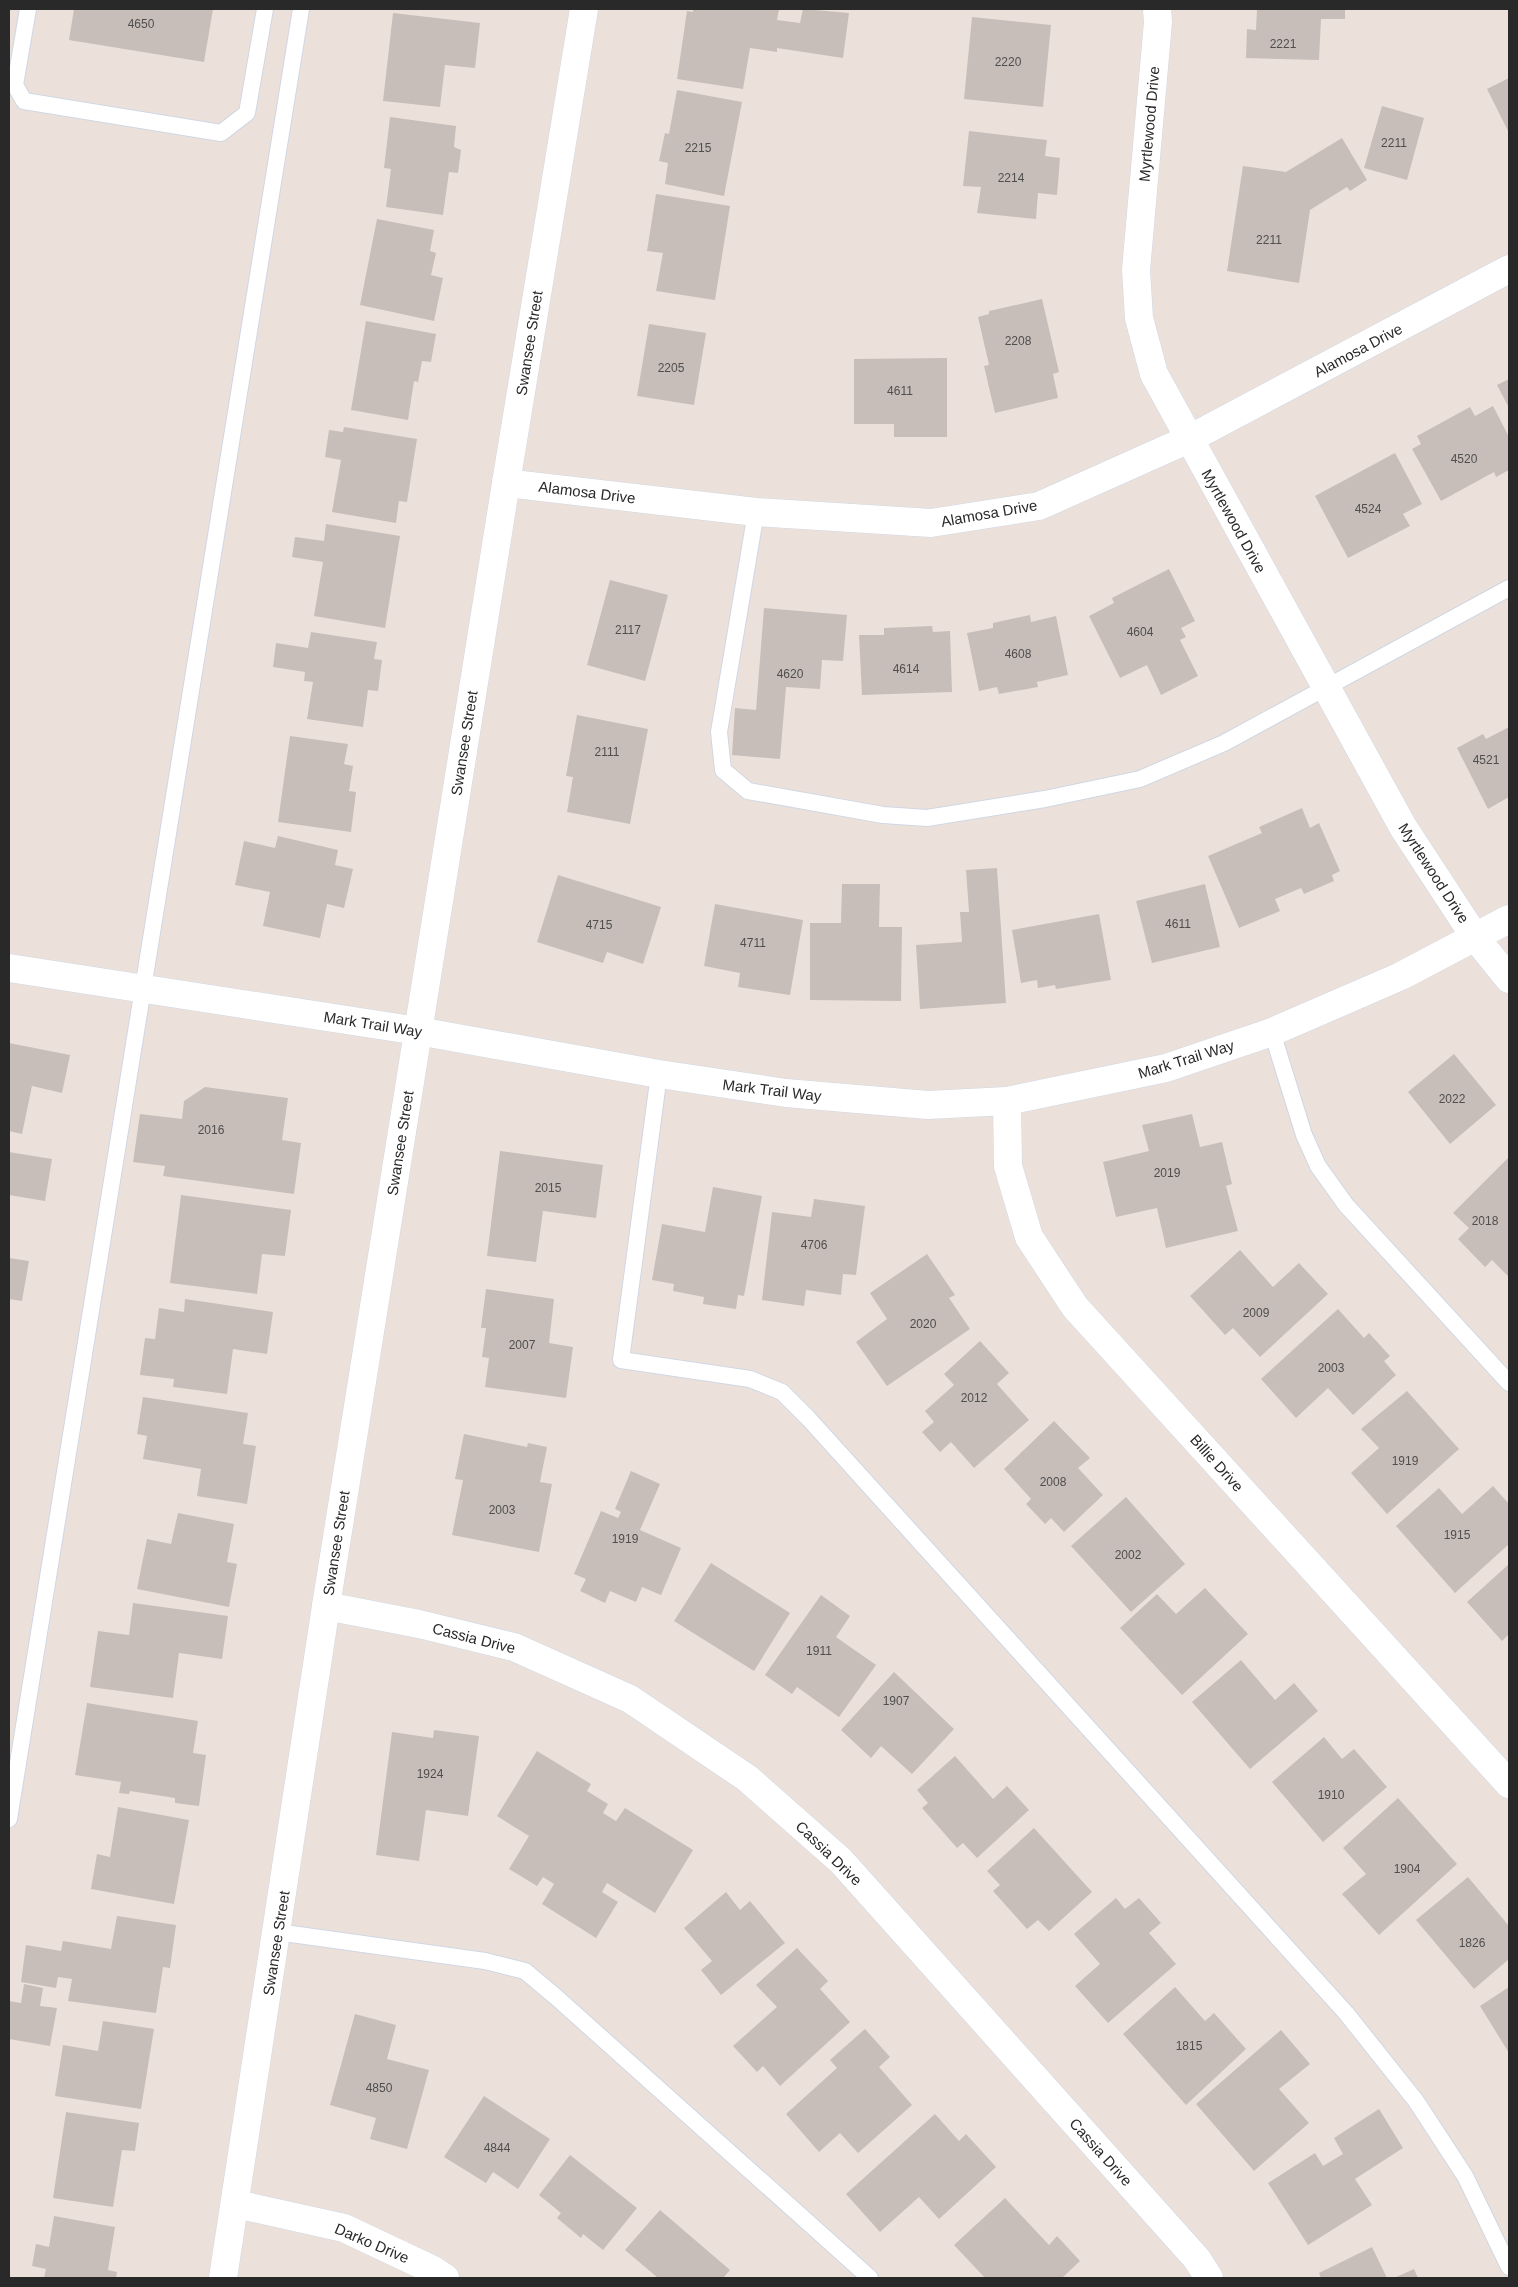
<svg xmlns="http://www.w3.org/2000/svg" width="1518" height="2287" viewBox="0 0 1518 2287" font-family="Helvetica,sans-serif">
  <rect width="100%" height="100%" fill="#ece1da"/>
  <!-- building -->
  <g fill="#c7beba">
    <polygon points="74,9 213,9 204,62 69,40"/>
    <polygon points="693,9 779,9 777,20 800,23 803,9 849,13 843,58 777,48 777,52 750,48 743,89 677,79 687,11 693,12"/>
    <polygon points="1257,9 1345,9 1345,19 1321,19 1319,60 1246,58 1247,29 1256,30"/>
    <polygon points="393,13 480,23 475,68 445,65 440,107 383,101"/>
    <polygon points="972,17 1051,25 1043,107 964,99"/>
    <polygon points="1509,78 1509,133 1487,89"/>
    <polygon points="677,90 742,102 724,196 665,184 668,163 659,161 665,133 669,134"/>
    <polygon points="1382,106 1424,118 1407,180 1364,168"/>
    <polygon points="390,117 456,126 454,147 461,150 458,173 449,172 443,215 386,207 391,169 384,168"/>
    <polygon points="969,131 1047,140 1045,156 1060,158 1057,195 1038,193 1036,219 977,213 981,187 963,186"/>
    <polygon points="1342,138 1367,180 1350,191 1347,187 1310,210 1299,283 1227,271 1243,166 1286,172"/>
    <polygon points="656,194 730,206 715,300 656,291 663,253 647,251"/>
    <polygon points="377,219 434,230 430,251 436,253 431,275 443,278 434,321 360,305"/>
    <polygon points="1042,299 1059,372 1053,374 1058,398 995,413 984,366 989,365 978,317 989,314 989,311"/>
    <polygon points="366,321 436,334 431,362 422,361 418,382 414,381 408,420 351,410"/>
    <polygon points="649,324 706,333 694,405 637,396"/>
    <polygon points="947,358 947,437 894,437 894,424 854,424 854,359"/>
    <polygon points="1509,379 1509,408 1497,385"/>
    <polygon points="1493,406 1509,437 1509,470 1496,477 1494,472 1441,501 1412,449 1421,444 1417,436 1470,407 1475,416"/>
    <polygon points="344,427 417,439 407,502 399,501 396,523 332,512 341,460 325,457 329,430 343,432"/>
    <polygon points="1395,453 1422,504 1403,514 1410,526 1348,558 1315,496"/>
    <polygon points="326,524 400,536 385,628 314,616 323,562 292,557 295,537 324,541"/>
    <polygon points="1169,569 1195,621 1181,628 1186,637 1180,640 1198,676 1161,695 1147,665 1120,678 1089,616 1114,603 1112,598"/>
    <polygon points="610,580 668,595 645,681 587,665"/>
    <polygon points="764,608 847,615 843,661 822,660 820,689 786,687 780,759 732,755 735,708 756,710"/>
    <polygon points="1030,615 1031,622 1056,616 1068,675 1037,682 1038,687 999,694 997,687 979,691 967,633 993,628 993,623"/>
    <polygon points="932,626 933,632 950,631 952,692 862,695 859,635 884,635 884,628"/>
    <polygon points="311,632 377,642 374,659 382,660 378,691 368,690 363,727 307,719 313,682 304,681 305,672 273,667 276,643 308,648"/>
    <polygon points="577,715 648,729 630,824 567,812 573,777 566,776"/>
    <polygon points="1509,727 1509,797 1488,809 1457,748 1483,734 1486,739"/>
    <polygon points="290,736 348,744 344,764 353,766 349,791 356,792 351,832 278,822"/>
    <polygon points="1302,808 1310,828 1319,823 1340,871 1332,875 1334,881 1304,894 1301,888 1275,899 1280,911 1239,928 1208,856 1262,833 1259,827"/>
    <polygon points="278,836 338,850 335,865 353,869 344,908 327,904 320,938 263,926 270,892 235,885 244,841 275,848"/>
    <polygon points="997,868 1006,1003 920,1009 916,945 962,942 960,912 969,912 966,870"/>
    <polygon points="558,875 661,907 643,964 607,952 603,963 537,942"/>
    <polygon points="842,884 880,884 879,927 902,927 901,1001 810,1000 810,923 841,923"/>
    <polygon points="1205,884 1220,947 1152,963 1136,901"/>
    <polygon points="715,904 803,920 790,995 738,987 740,973 704,966"/>
    <polygon points="1099,914 1111,980 1056,989 1055,985 1038,988 1037,980 1021,983 1012,930"/>
    <polygon points="9,1043 70,1055 62,1093 32,1086 22,1134 9,1131"/>
    <polygon points="1454,1054 1496,1105 1450,1144 1408,1092"/>
    <polygon points="205,1087 288,1098 282,1140 301,1143 294,1194 163,1176 165,1166 133,1162 140,1114 182,1119 184,1101"/>
    <polygon points="1192,1114 1200,1147 1222,1142 1232,1184 1226,1186 1238,1231 1166,1248 1157,1208 1116,1217 1103,1162 1149,1151 1142,1125"/>
    <polygon points="500,1151 603,1165 596,1218 543,1211 536,1262 487,1256"/>
    <polygon points="9,1152 52,1159 45,1201 9,1195"/>
    <polygon points="1509,1157 1509,1277 1492,1260 1485,1267 1458,1239 1469,1228 1453,1213"/>
    <polygon points="713,1187 762,1196 744,1296 738,1295 736,1309 703,1304 704,1297 673,1291 674,1284 652,1280 662,1224 705,1232"/>
    <polygon points="181,1195 291,1210 285,1256 262,1254 257,1294 170,1283"/>
    <polygon points="814,1199 865,1206 856,1275 843,1274 841,1295 806,1290 804,1306 762,1300 772,1212 811,1217"/>
    <polygon points="1240,1250 1273,1287 1299,1263 1328,1294 1260,1357 1233,1328 1225,1335 1190,1296"/>
    <polygon points="927,1254 955,1295 949,1298 970,1329 887,1386 856,1342 887,1319 870,1293"/>
    <polygon points="9,1258 29,1261 22,1301 9,1299"/>
    <polygon points="486,1289 554,1299 549,1343 573,1347 566,1398 485,1387 489,1358 482,1357 486,1328 481,1328"/>
    <polygon points="185,1299 273,1312 267,1354 233,1349 227,1394 173,1387 174,1379 140,1375 145,1338 155,1339 159,1308 184,1312"/>
    <polygon points="1338,1309 1364,1338 1369,1333 1390,1356 1384,1361 1396,1375 1353,1415 1328,1388 1296,1418 1261,1379"/>
    <polygon points="980,1341 1009,1373 997,1384 1029,1420 974,1468 951,1442 940,1452 922,1432 934,1422 925,1411 954,1385 944,1374"/>
    <polygon points="1407,1391 1459,1449 1387,1514 1351,1473 1379,1448 1361,1429"/>
    <polygon points="143,1397 248,1413 243,1444 256,1446 247,1504 197,1496 201,1469 143,1459 147,1436 137,1434"/>
    <polygon points="1054,1421 1090,1458 1078,1468 1103,1495 1064,1532 1051,1518 1045,1524 1026,1504 1031,1499 1004,1469"/>
    <polygon points="464,1434 527,1447 528,1443 547,1447 540,1482 552,1484 539,1552 452,1535 463,1480 455,1479"/>
    <polygon points="631,1471 660,1484 640,1530 681,1548 661,1595 642,1587 636,1602 610,1591 605,1603 580,1591 586,1579 574,1574 601,1511 618,1518 621,1512 615,1509"/>
    <polygon points="1493,1486 1509,1504 1509,1544 1455,1593 1396,1526 1439,1488 1462,1514"/>
    <polygon points="1126,1497 1185,1564 1131,1612 1071,1546"/>
    <polygon points="178,1513 234,1524 227,1562 237,1564 229,1607 137,1589 147,1539 171,1544"/>
    <polygon points="711,1563 790,1613 754,1671 674,1621"/>
    <polygon points="1509,1564 1509,1634 1502,1641 1467,1602"/>
    <polygon points="1205,1588 1248,1634 1182,1695 1120,1628 1157,1594 1176,1614"/>
    <polygon points="821,1595 850,1616 836,1637 876,1665 839,1717 797,1687 792,1694 765,1675"/>
    <polygon points="133,1603 228,1616 222,1659 179,1653 173,1698 90,1687 98,1631 129,1635"/>
    <polygon points="1241,1660 1275,1700 1294,1683 1318,1711 1250,1769 1192,1702"/>
    <polygon points="894,1672 954,1729 912,1774 881,1746 871,1758 841,1730"/>
    <polygon points="87,1703 198,1721 193,1753 206,1755 199,1806 175,1803 175,1798 130,1791 129,1794 119,1793 121,1782 75,1775"/>
    <polygon points="434,1730 479,1736 468,1816 426,1810 419,1861 376,1855 392,1732 433,1738"/>
    <polygon points="1324,1737 1342,1759 1354,1749 1387,1787 1323,1842 1272,1782"/>
    <polygon points="537,1751 591,1784 587,1791 608,1804 603,1813 616,1821 625,1808 693,1850 655,1913 607,1883 602,1892 618,1902 596,1938 542,1904 554,1884 543,1877 537,1886 509,1869 529,1836 497,1816"/>
    <polygon points="955,1756 993,1799 1007,1786 1029,1810 977,1858 963,1843 957,1848 922,1808 928,1803 917,1790"/>
    <polygon points="1398,1798 1457,1864 1379,1935 1342,1894 1366,1874 1343,1848"/>
    <polygon points="118,1807 189,1820 174,1904 91,1889 97,1854 110,1857"/>
    <polygon points="1034,1828 1092,1892 1049,1931 1038,1920 1027,1929 993,1891 1000,1885 987,1871"/>
    <polygon points="1468,1877 1509,1926 1509,1959 1474,1989 1416,1920"/>
    <polygon points="726,1892 740,1910 750,1901 785,1943 721,1995 701,1970 712,1961 684,1928"/>
    <polygon points="1116,1898 1125,1909 1139,1898 1161,1923 1149,1933 1176,1964 1108,2023 1075,1986 1100,1964 1074,1934"/>
    <polygon points="117,1916 176,1925 170,1968 163,1967 156,2013 68,2001 72,1979 58,1977 56,1988 21,1982 26,1945 61,1951 63,1941 111,1949"/>
    <polygon points="797,1948 828,1981 820,1989 850,2022 780,2086 763,2066 757,2072 733,2046 777,2007 756,1985"/>
    <polygon points="24,1984 43,1988 40,2006 57,2008 50,2046 9,2039 9,2001 21,2003"/>
    <polygon points="1175,1987 1205,2021 1214,2013 1246,2049 1186,2105 1123,2034"/>
    <polygon points="1509,1987 1509,2053 1480,2006"/>
    <polygon points="355,2014 396,2025 387,2059 429,2070 407,2149 370,2139 376,2118 330,2105"/>
    <polygon points="103,2021 154,2029 141,2109 55,2096 63,2045 98,2051"/>
    <polygon points="865,2029 890,2057 879,2067 912,2105 858,2153 840,2133 819,2152 786,2114 837,2068 830,2060"/>
    <polygon points="1281,2030 1310,2064 1279,2089 1309,2123 1254,2171 1196,2104"/>
    <polygon points="484,2096 550,2139 518,2189 493,2172 486,2183 444,2157"/>
    <polygon points="1379,2109 1403,2148 1355,2179 1372,2205 1308,2245 1268,2183 1315,2153 1323,2166 1343,2154 1334,2138"/>
    <polygon points="66,2112 139,2123 135,2151 122,2150 113,2207 53,2198"/>
    <polygon points="935,2114 959,2141 966,2134 996,2167 939,2219 919,2197 880,2232 846,2194"/>
    <polygon points="570,2155 637,2208 603,2250 583,2234 581,2238 557,2218 561,2213 539,2195"/>
    <polygon points="1005,2198 1049,2245 1057,2236 1080,2261 1062,2278 985,2278 954,2245"/>
    <polygon points="660,2210 730,2270 723,2278 658,2278 625,2250"/>
    <polygon points="54,2216 115,2227 108,2270 117,2272 116,2278 44,2278 46,2269 32,2266 36,2244 49,2247"/>
    <polygon points="1372,2247 1387,2278 1321,2278 1319,2273"/>
    <polygon points="1414,2269 1418,2278 1394,2278"/>
  </g>
  <g fill="none" stroke-linecap="round" stroke-linejoin="round">
    <defs>
      <g id="lane">
        <polyline points="28,9 15,85 24,101 221,133 247,113 265,9"/>
        <polyline points="756,512 719,732 723,770 748,791 883,815 927,818 1045,799 1140,779 1224,743 1509,588"/>
        <polyline points="1272,1032 1304,1135 1318,1166 1346,1205 1509,1383"/>
        <polyline points="659,1074 621,1360 750,1379 782,1392 808,1418 1346,2013 1416,2101 1465,2176 1509,2267"/>
        <polyline points="9,1819 301,9"/>
        <polyline points="277,1932 485,1961 525,1971 556,1997 870,2278"/>
      </g>
      <g id="street">
        <polyline points="1157,9 1158,22 1136,270 1139,318 1154,374 1403,827 1475,937 1509,979"/>
        <polyline points="506,483 756,512 931,523 1039,506 1189,439 1509,269"/>
        <polyline points="1007,1101 1008,1166 1029,1237 1075,1307 1509,1784"/>
        <polyline points="326,1606 419,1624 514,1647 630,1699 747,1778 841,1861 1197,2259 1209,2278"/>
        <polyline points="236,2204 344,2228 433,2270 445,2278"/>
      </g>
      <g id="secondary">
        <polyline points="9,968 418,1031 659,1074 786,1093 928,1105 1007,1101 1166,1068 1272,1032 1401,976 1509,919"/>
        <polyline points="223,2278 326,1606 506,483 584,9"/>
      </g>
    </defs>
    <!-- lane casing -->
    <use href="#lane" stroke="#cfd7e3" stroke-width="18"/>
    <!-- street casing -->
    <use href="#street" stroke="#cfd7e3" stroke-width="29"/>
    <!-- secondary casing -->
    <use href="#secondary" stroke="#cfd7e3" stroke-width="29"/>
    <!-- lane -->
    <use href="#lane" stroke="#fff" stroke-width="16"/>
    <!-- street -->
    <use href="#street" stroke="#fff" stroke-width="28"/>
    <!-- secondary -->
    <use href="#secondary" stroke="#fff" stroke-width="28"/>
  </g>
  <g text-anchor="middle" dominant-baseline="central" stroke-width="4" stroke-linejoin="round" paint-order="stroke">
    <!-- number labels -->
    <g font-size="12" fill="#504e4d">
      <text x="141" y="24">4650</text>
      <text x="1283" y="44">2221</text>
      <text x="1008" y="62">2220</text>
      <text x="1394" y="143">2211</text>
      <text x="698" y="148">2215</text>
      <text x="1011" y="178">2214</text>
      <text x="1269" y="240">2211</text>
      <text x="1018" y="341">2208</text>
      <text x="671" y="368">2205</text>
      <text x="900" y="391">4611</text>
      <text x="1464" y="459">4520</text>
      <text x="1368" y="509">4524</text>
      <text x="628" y="630">2117</text>
      <text x="1140" y="632">4604</text>
      <text x="1018" y="654">4608</text>
      <text x="906" y="669">4614</text>
      <text x="790" y="674">4620</text>
      <text x="607" y="752">2111</text>
      <text x="1486" y="760">4521</text>
      <text x="1178" y="924">4611</text>
      <text x="599" y="925">4715</text>
      <text x="753" y="943">4711</text>
      <text x="1452" y="1099">2022</text>
      <text x="211" y="1130">2016</text>
      <text x="1167" y="1173">2019</text>
      <text x="548" y="1188">2015</text>
      <text x="1485" y="1221">2018</text>
      <text x="814" y="1245">4706</text>
      <text x="1256" y="1313">2009</text>
      <text x="923" y="1324">2020</text>
      <text x="522" y="1345">2007</text>
      <text x="1331" y="1368">2003</text>
      <text x="974" y="1398">2012</text>
      <text x="1405" y="1461">1919</text>
      <text x="1053" y="1482">2008</text>
      <text x="502" y="1510">2003</text>
      <text x="1457" y="1535">1915</text>
      <text x="625" y="1539">1919</text>
      <text x="1128" y="1555">2002</text>
      <text x="819" y="1651">1911</text>
      <text x="896" y="1701">1907</text>
      <text x="430" y="1774">1924</text>
      <text x="1331" y="1795">1910</text>
      <text x="1407" y="1869">1904</text>
      <text x="1472" y="1943">1826</text>
      <text x="1189" y="2046">1815</text>
      <text x="379" y="2088">4850</text>
      <text x="497" y="2148">4844</text>
    </g>
    <!-- street labels -->
    <g font-size="15" fill="#292929" stroke="#fff">
      <text transform="translate(1149 124) rotate(-85)">Myrtlewood Drive</text>
      <text transform="translate(529 343) rotate(-81)">Swansee Street</text>
      <text transform="translate(1358 350) rotate(-28)">Alamosa Drive</text>
      <text transform="translate(587 492) rotate(7)">Alamosa Drive</text>
      <text transform="translate(989 513) rotate(-10)">Alamosa Drive</text>
      <text transform="translate(1234 521) rotate(61)">Myrtlewood Drive</text>
      <text transform="translate(464 743) rotate(-81)">Swansee Street</text>
      <text transform="translate(1434 873) rotate(57)">Myrtlewood Drive</text>
      <text transform="translate(373 1024) rotate(9)">Mark Trail Way</text>
      <text transform="translate(1186 1059) rotate(-17)">Mark Trail Way</text>
      <text transform="translate(772 1090) rotate(7)">Mark Trail Way</text>
      <text transform="translate(400 1143) rotate(-81)">Swansee Street</text>
      <text transform="translate(1217 1463) rotate(48)">Billie Drive</text>
      <text transform="translate(336 1543) rotate(-81)">Swansee Street</text>
      <text transform="translate(474 1638) rotate(14)">Cassia Drive</text>
      <text transform="translate(829 1853) rotate(44)">Cassia Drive</text>
      <text transform="translate(276 1943) rotate(-81)">Swansee Street</text>
      <text transform="translate(1101 2152) rotate(48)">Cassia Drive</text>
      <text transform="translate(372 2243) rotate(23)">Darko Drive</text>
    </g>
  </g>
  <!-- border -->
  <rect width="1518" height="2287" fill="none" stroke="#292929" stroke-width="20"/>
</svg>
